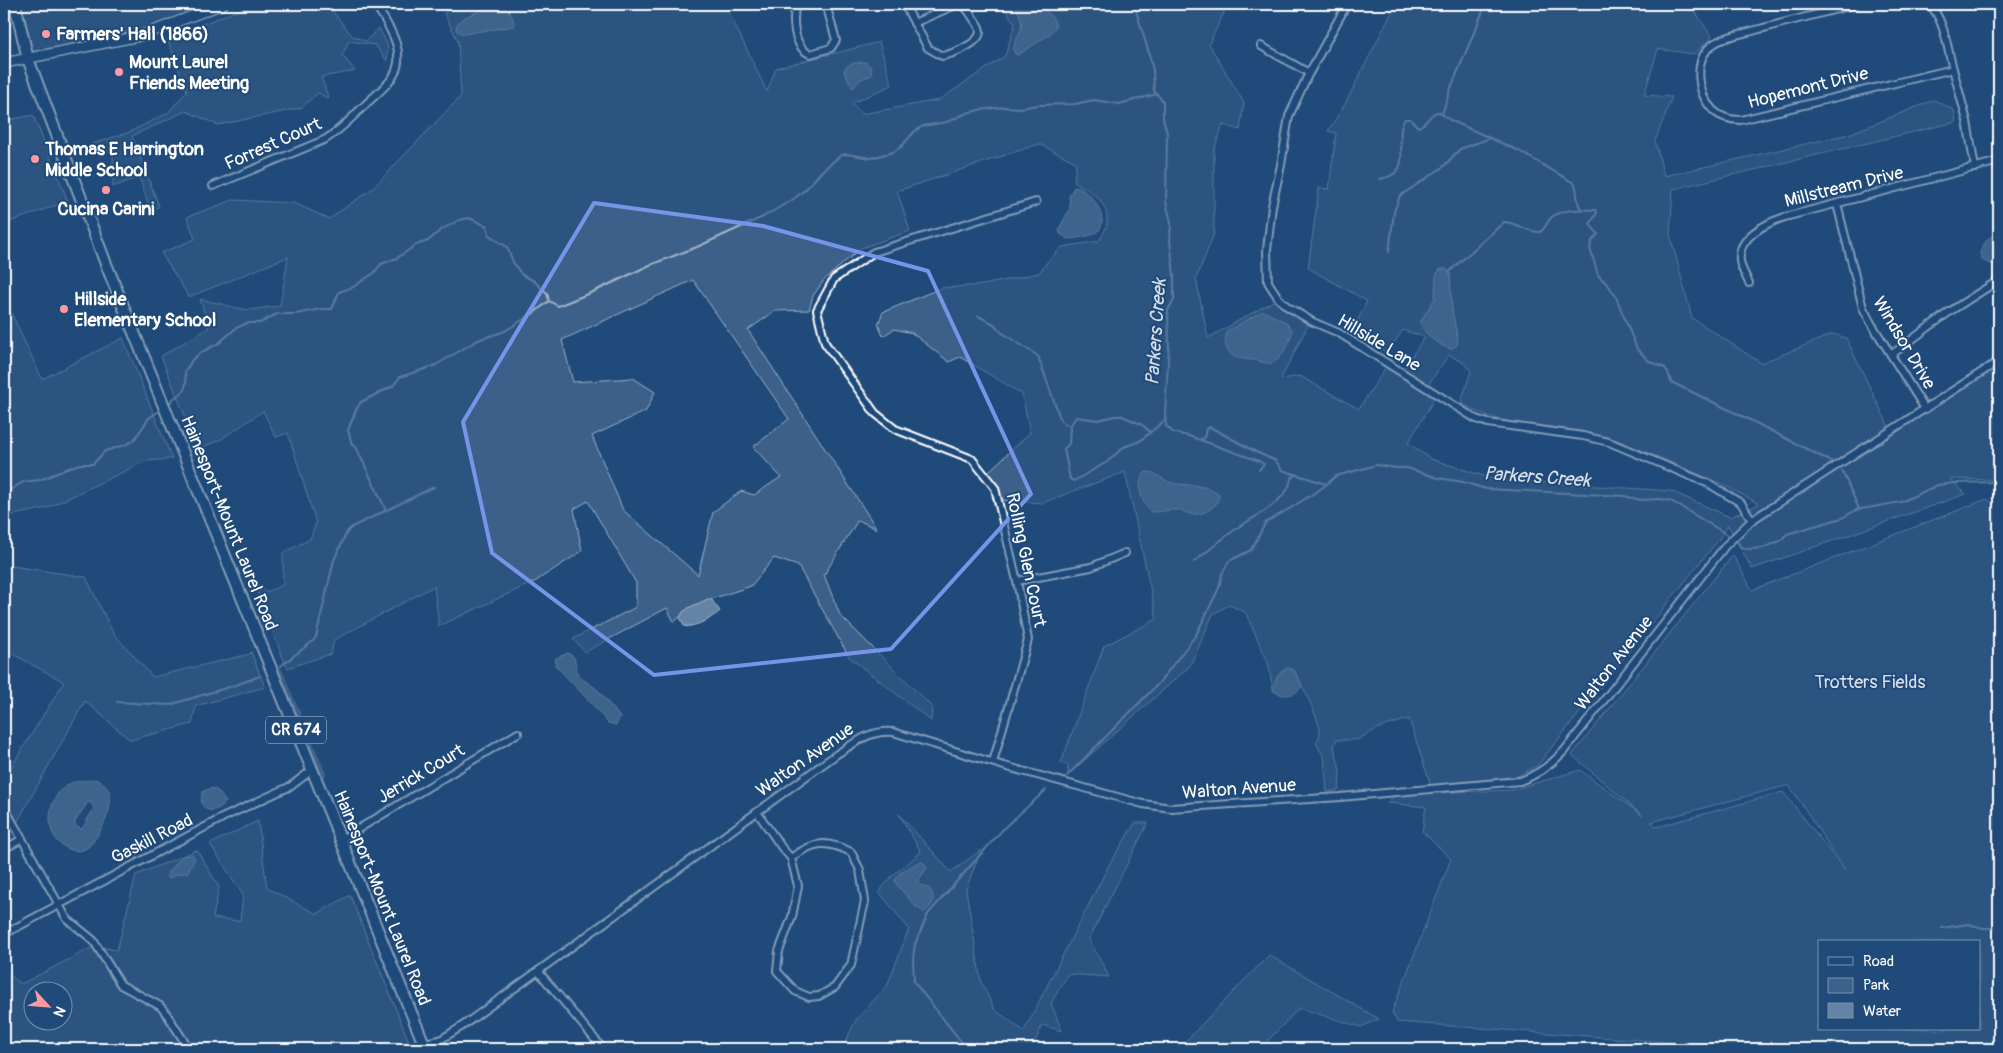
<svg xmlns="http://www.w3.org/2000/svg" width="2003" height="1053" viewBox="0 0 2003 1053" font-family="Pangolin,sans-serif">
  <rect width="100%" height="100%" fill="#1f4a7a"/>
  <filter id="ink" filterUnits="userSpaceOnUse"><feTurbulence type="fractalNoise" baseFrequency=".02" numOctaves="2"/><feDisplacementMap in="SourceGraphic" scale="10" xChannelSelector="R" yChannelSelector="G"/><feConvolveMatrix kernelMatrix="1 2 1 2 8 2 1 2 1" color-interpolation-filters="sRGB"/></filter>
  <g filter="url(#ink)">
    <!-- green -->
    <g fill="#3c618b" stroke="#9eb0c5" fill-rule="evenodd">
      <polygon points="15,4 220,4 147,34 28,59"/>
      <polygon points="254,4 327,4 352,36 366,41 379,28 388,46 387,61 375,45 349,41 342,55 355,71 321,77 329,99 318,93 301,108 218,125 186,111 132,136 159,206 151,212 139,177 113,187 113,153 92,144 127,133 168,113 187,91 167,38"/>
      <path d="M460 4H725L767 92 776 68 879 42 892 85 852 103 862 114 939 100 1005 56 1015 24 1002 4H1228L1209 44 1244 103 1240 130 1223 125 1214 150V234L1196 279 1208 338 1277 299 1311 319 1281 379 1300 376 1359 409 1387 365 1400 373 1425 337 1403 330 1387 353 1353 330 1367 301 1308 268 1319 188 1329 189 1336 133 1328 131 1344 106 1396 4H1690L1712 37 1694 54 1658 49 1644 95 1672 97 1655 141 1664 176 1849 134 1934 100 1954 110 1956 122 1673 189 1670 234 1692 318 1761 363 1833 334 1846 338 1891 431 1999 360V480L1950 479 1966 494 1752 569 1728 525 1719 539 1537 766 1518 776 1431 786 1409 719 1379 728 1357 740H1336L1334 746 1340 770 1339 790 1327 792 1324 757 1316 743C1318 740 1320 735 1320 732 1320 721 1300 680 1294 670L1273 689 1268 662 1245 612 1229 605 1213 614 1190 666 1068 775V765L1061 763 1104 646 1157 619 1125 472 1042 503 998 500 988 472 1030 433 1022 394 960 357 949 362 912 333 894 329 883 336 878 324 883 312 941 288 983 285 1039 273 1048 261 1062 247 1099 241C1102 236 1107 228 1107 223 1109 202 1090 190 1074 182L1076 162 1039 144 897 191 910 231 861 248 824 280 813 296 809 310 775 311 748 330 877 529 858 520 824 575 840 615 932 707 931 721 849 657 798 566 774 558 751 586 712 599 708 620 686 627 681 616 674 622 667 608 585 652 573 639 636 607V583L588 501 574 509 582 551 536 581 439 626 434 586 334 640 331 654 287 668 251 577 266 592 283 585V553L310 539 316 523 288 433 276 437 263 411 220 440 198 449 161 356 209 328 200 299 247 310 280 306 288 257 189 297 161 253 195 239 187 217 233 200 294 203 329 219 373 188 461 96 458 41 444 13ZM693 280 789 419 753 447 781 477 754 495 741 491 713 512 698 575 623 510 592 436 646 411 655 392 633 378 573 382 562 340ZM1449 355 1464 363 1471 371 1461 402C1490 426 1563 429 1602 436L1620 441 1724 485 1759 504 1730 517 1671 491 1493 479 1431 459 1408 443 1436 396 1425 389Z"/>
      <polygon points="33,115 68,201 4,224 4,121"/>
      <polygon points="4,297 42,379 123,338 172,459 146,461 47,508 4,517"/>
      <path d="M1987 499 1999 508V1049H1698L1695 1044 1397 1022 1392 1012 1451 859 1422 831 1426 807 1387 803 1395 794 1512 790 1580 770 1643 816 1572 755 1733 555 1752 590ZM1789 785 1845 870 1783 792 1657 827 1651 822ZM1819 942H1979V1029H1819Z"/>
      <polygon points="12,566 86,577 113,633 153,677 250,654 251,652 265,687 196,706 192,724 130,740 85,701 15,826 4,805 4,771 11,767 64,682 4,649 4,571"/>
      <polygon points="899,814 951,872 981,850 966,889 981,982 995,1010 1024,1031 1109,865 1135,823 1148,823 1089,939 1109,977 1068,974 1051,1003 1062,1031 1042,1025 1032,1049 842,1049 856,1020 887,986 909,929 879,892 892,876 921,852"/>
      <path d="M258 821 267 888 317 914 350 895 412 1049H4V974H8L21 984 95 946 117 950 136 875 197 850 219 887 213 918 240 921 243 895 210 844ZM32 990H62V1020H32Z"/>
      <polygon points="1269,955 1379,1019 1361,1027 1299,1008 1260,1049 1178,1049"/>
    </g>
    <!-- water -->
    <g fill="#6583a4" stroke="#a3b5c8" fill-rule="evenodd">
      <path d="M1014 4H1041L1054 20 1056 26 1050 34 1018 55 1015 54C1009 34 1033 35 1014 4Z"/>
      <path d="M498 5C507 7 515 17 514 26L463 34 456 30C455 15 487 10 498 5Z"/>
      <path d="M866 62 871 67 872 75 861 79 853 88 844 72C846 62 857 63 866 62Z"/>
      <path d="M1074 187C1089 188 1110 216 1099 230 1093 237 1077 238 1068 239L1060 234 1059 229 1070 208 1069 196Z"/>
      <path d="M1999 233V262L1993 265 1982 260 1980 253C1983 244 1989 235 1999 233Z"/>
      <path d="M1440 269H1446L1450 272 1452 309 1458 341 1457 345 1451 349C1440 346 1423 334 1420 322L1435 298 1436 275Z"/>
      <path d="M1263 311 1284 321 1292 329C1293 336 1282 359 1274 362 1270 365 1264 362 1259 361 1246 358 1231 362 1226 346 1225 341 1225 336 1227 331Z"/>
      <path d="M1146 472C1157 471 1162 481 1172 483 1187 486 1208 484 1219 494 1220 507 1202 516 1191 514 1187 514 1184 511 1180 510 1171 509 1161 512 1152 512 1141 505 1135 481 1146 472Z"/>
      <path d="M708 599H711L720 611C712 618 695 628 684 626L680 617 683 612 690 607Z"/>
      <polygon points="568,653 574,657 578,676 597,689 620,717 616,725 608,723 591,703 555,665 556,658"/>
      <path d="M1288 668 1294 670 1302 686C1295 697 1283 697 1273 691 1275 679 1277 673 1288 668Z"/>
      <path d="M95 779C120 788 109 815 100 831 96 837 92 846 85 849 80 852 72 851 67 848 43 838 46 799 66 786 75 779 85 782 95 779ZM88 802 91 803 94 808 82 829 75 826V822Z"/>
      <path d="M212 788 218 791 226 802C213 817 196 811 203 791Z"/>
      <polygon points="191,855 193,855 195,859 187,873 177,874 170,878 166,876 182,856"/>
      <path d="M919 862 924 863 927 868 919 879V884L929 888C936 897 934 906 924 912L915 906 897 885 895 880 900 873Z"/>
    </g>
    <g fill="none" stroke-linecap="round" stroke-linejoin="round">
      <!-- stream -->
      <g stroke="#a3b5c8" stroke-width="2">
        <polyline points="1134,4 1148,50 1153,70 1154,91 1163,101 1163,118 1167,133 1166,202 1171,222 1170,241 1174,275 1174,300 1168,310 1169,345 1165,414 1166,426 1174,433 1189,436 1259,461 1264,464 1259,470"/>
        <polyline points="1442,114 1450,90 1486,4"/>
        <path d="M1380 179C1385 178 1391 176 1395 173 1409 162 1394 133 1405 119H1410L1418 127C1428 124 1429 112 1439 112L1450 120 1519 151 1574 183C1579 191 1575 201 1581 209"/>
        <polyline points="1389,252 1394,212 1400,196 1443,167 1460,149 1488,139"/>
        <path d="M1449 272 1504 222C1517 222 1524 232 1540 232 1545 229 1546 224 1550 219 1559 208 1583 209 1596 210L1597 213 1590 224 1598 234 1592 241 1590 248 1598 275 1609 286 1616 297 1637 349 1649 361 1665 368 1668 372 1671 382 1744 417 1832 462"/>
        <polyline points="978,316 994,324 1001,332 1038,356 1060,418 1063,423 1070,426"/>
        <polyline points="168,405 174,398 184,391 186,383 185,372 192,360 200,353 219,343 236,328 248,323 260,323 277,314 296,314 321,309 332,309 339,292 353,287 374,273 381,264 397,258 416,245 428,241 441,230 459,220 469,218 487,226 489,235 507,247 513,262 521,274 534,281 547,293 549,301 558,306 595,291 650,265 697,247 763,217 792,200 805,190 822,171 841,155 847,154 871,158 893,152 901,147 915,131 923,126 947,122 967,113 979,110 1004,107 1020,108 1038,105 1075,104 1094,100 1119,104 1157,94"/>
        <polyline points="1150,432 1141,424 1122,416 1115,416 1098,420 1076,417 1070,426 1069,444 1064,449 1070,479 1074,481 1107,462 1124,447 1140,441 1165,420"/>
        <polyline points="1200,440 1204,438 1206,429 1210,427 1256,452 1276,461 1282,470 1326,484"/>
        <polyline points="1842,471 1859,509"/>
        <polyline points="4,494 23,482 40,480 79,464 93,464 105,451 125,445 134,440 149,418 162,409"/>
        <polyline points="386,510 356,447 352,445 348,430 357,408 361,402 393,386 400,377 434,366 478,340 505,331 535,312 549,301"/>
        <polyline points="1736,540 1741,547 1748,549 1763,548 1780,541 1787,534 1842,518 1856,510 1901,502 1938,485 1954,483 1999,482"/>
        <path d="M1194 562C1209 550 1224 537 1240 526 1256 516 1290 499 1291 478L1297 474"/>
        <polyline points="278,668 313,641 316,637 334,560 347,532 352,527 434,487"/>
        <polyline points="117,702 169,705 236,685 260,676"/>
        <polyline points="1067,776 1158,684 1196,635 1219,588 1222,574 1229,561 1251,550 1266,522 1289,509 1322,488 1336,476 1377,465 1396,468 1407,468 1438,478 1463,482 1486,489 1624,496 1641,500 1660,499 1671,501 1728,535"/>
        <polyline points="1942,928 1969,924 1982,928 1999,928"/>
        <polyline points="967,1049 914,982 913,959 915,944 928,914 1005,827 1046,790"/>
      </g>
      <!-- canal -->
      <polyline stroke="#6583a4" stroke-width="6" points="278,668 323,774"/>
      <defs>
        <g id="street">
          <path d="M796 4C792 19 793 47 810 54L831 48 836 40 827 8 824 4"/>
          <path d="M904 4 928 48 942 56C952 54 979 44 980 32 980 26 976 22 973 18 970 13 966 6 960 4"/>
          <polyline points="1347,4 1308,75 1289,116 1281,165 1272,206 1267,250 1268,282 1279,299 1288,307 1313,322 1339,333 1476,419 1488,423 1583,436 1609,442 1709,484 1741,503 1752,520"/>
          <path d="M1856 4C1823 13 1789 21 1756 30 1742 34 1724 36 1712 45 1693 60 1697 94 1713 110 1721 118 1731 120 1741 120L1953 69C1947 48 1945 20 1929 4"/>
          <polyline points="914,23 958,4"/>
          <polyline points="1261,46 1309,73"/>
          <polyline points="1953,69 1967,121 1975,168"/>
          <path d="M213 186 324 140C340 131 352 117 365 105 374 96 385 88 392 78 409 53 388 25 375 4"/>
          <polyline points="1837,204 1863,308 1871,323 1925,409"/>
          <path d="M1749 283C1746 276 1741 269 1740 261 1737 237 1766 223 1785 217L1999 161"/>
          <polyline points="1891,355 1949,312 1999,280"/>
          <polyline points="1017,581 1091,567 1125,553"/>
          <polyline points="993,762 1028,640 1017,581 995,488 972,459 895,429 875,413 825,343 817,310 834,279 874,252 1036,202"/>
          <polyline points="4,807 67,919 93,940 121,985 160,1006 166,1013 189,1049"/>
          <path d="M757 812 782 848 791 858 798 886 792 917 779 951 777 971 795 991 809 997 819 996 835 987 851 965 865 901 860 870 851 852C826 840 814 841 791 858"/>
          <polyline points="340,840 518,733"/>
          <polyline points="4,849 22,839"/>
          <polyline points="4,934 224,817 291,786 312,770"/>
          <polyline points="538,971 603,1049 629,1049"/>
          <path d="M423 1043 440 1040 461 1027 837 754C856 742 870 730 893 732L1004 766 1143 804 1171 808 1340 797 1520 781C1538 775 1551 765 1564 751L1726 545 1752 520 1999 361"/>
        </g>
        <polyline id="secondary" points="4,63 140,36 223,4"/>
        <polyline id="primary" points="15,4 28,59 106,264 426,1049"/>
      </defs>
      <!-- street casing -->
      <use href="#street" stroke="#fff" stroke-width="10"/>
      <!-- secondary casing -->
      <use href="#secondary" stroke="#fff" stroke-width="12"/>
      <!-- primary casing -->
      <use href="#primary" stroke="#fff" stroke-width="14"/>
      <!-- street -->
      <use href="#street" stroke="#1f4a7a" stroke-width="6"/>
      <!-- secondary -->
      <use href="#secondary" stroke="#1f4a7a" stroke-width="9"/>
      <!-- primary -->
      <use href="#primary" stroke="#1f4a7a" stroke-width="10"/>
    </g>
  </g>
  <!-- marked area -->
  <path d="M0 0H2003V1053H0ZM594 203 763 226 928 271 1031 494 891 649 654 675 492 553 463 422Z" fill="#1f4a7a" fill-opacity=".55" fill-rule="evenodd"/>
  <path fill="none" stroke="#7795e8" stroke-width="4" stroke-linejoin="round" d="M594 203 763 226 928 271 1031 494 891 649 654 675 492 553 463 422Z"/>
  <!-- markers -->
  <g fill="#ff9aa2" stroke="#1f4a7a" stroke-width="2">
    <circle cx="46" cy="34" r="5"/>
    <circle cx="119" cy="72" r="5"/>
    <circle cx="35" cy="159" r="5"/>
    <circle cx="106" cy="190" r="5"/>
    <circle cx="64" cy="309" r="5"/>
  </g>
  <g text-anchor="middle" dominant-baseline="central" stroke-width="4" stroke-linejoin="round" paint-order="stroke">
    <!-- shield labels -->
    <rect fill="#1f4a7a" stroke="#bcc9d7" stroke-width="1" x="266" y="716.5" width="60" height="27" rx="4"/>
    <g font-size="16" font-weight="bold" fill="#fff">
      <text x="296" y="730">CR 674</text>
    </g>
    <!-- poi labels -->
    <g font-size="18" font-weight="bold" fill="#fff" stroke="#1f4a7a" text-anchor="start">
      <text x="56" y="34">Farmers' Hall (1866)</text>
      <text x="129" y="62">Mount Laurel<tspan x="129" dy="21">Friends Meeting</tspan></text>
      <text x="45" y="149">Thomas E Harrington<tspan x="45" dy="21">Middle School</tspan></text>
      <text x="106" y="209" text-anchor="middle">Cucina Carini</text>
      <text x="74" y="299">Hillside<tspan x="74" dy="21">Elementary School</tspan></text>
    </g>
    <!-- street labels -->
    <g font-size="18" fill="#fff" stroke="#1f4a7a">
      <text transform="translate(1808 88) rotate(-14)">Hopemont Drive</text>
      <text transform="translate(273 144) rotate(-24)">Forrest Court</text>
      <text transform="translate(1844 187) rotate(-14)">Millstream Drive</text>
      <text transform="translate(1379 343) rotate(31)">Hillside Lane</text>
      <text transform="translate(1904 343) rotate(59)">Windsor Drive</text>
      <text transform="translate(229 523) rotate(68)">Hainesport-Mount Laurel Road</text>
      <text transform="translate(1026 560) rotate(78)">Rolling Glen Court</text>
      <text transform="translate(1614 663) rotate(-52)">Walton Avenue</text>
      <text transform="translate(805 760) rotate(-35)">Walton Avenue</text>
      <text transform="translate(421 774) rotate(-31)">Jerrick Court</text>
      <text transform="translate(1239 789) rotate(-4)">Walton Avenue</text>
      <text transform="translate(152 839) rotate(-27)">Gaskill Road</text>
      <text transform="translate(382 898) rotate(68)">Hainesport-Mount Laurel Road</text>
    </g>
    <!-- park labels -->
    <g font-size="18" fill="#d8dfe8" stroke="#1f4a7a">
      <text x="1870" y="682">Trotters Fields</text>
    </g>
    <!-- water labels -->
    <g font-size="19" font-style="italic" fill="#d8e0e8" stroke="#1f4a7a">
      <text transform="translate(1156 332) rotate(-86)">Parkers Creek</text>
      <text transform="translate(1537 477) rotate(4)">Parkers Creek</text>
    </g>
  </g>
  <!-- margin -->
  <rect width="2003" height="1053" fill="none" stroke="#1f4a7a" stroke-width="20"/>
  <rect x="10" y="10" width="1983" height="1033" fill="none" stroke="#fff" stroke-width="2" filter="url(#ink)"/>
  <!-- legend -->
  <rect x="1818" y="940" width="162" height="90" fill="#1f4a7a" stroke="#7992af"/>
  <rect x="1828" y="957" width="25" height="8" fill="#1f4a7a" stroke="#7992af"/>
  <text x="1863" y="966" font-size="15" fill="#ffffff">Road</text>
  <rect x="1828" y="978" width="25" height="15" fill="#3c618b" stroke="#7992af"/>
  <text x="1863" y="990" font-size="15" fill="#ffffff">Park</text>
  <rect x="1828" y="1003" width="25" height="15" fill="#6583a4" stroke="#7992af"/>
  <text x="1863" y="1016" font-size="15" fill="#ffffff">Water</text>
  <!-- north arrow -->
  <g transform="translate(48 1006) rotate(116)"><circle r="24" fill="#1f4a7a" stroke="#7992af"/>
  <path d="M0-4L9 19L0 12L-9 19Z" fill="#ff9aa2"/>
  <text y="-8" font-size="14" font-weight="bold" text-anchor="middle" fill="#ffffff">N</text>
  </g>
</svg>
